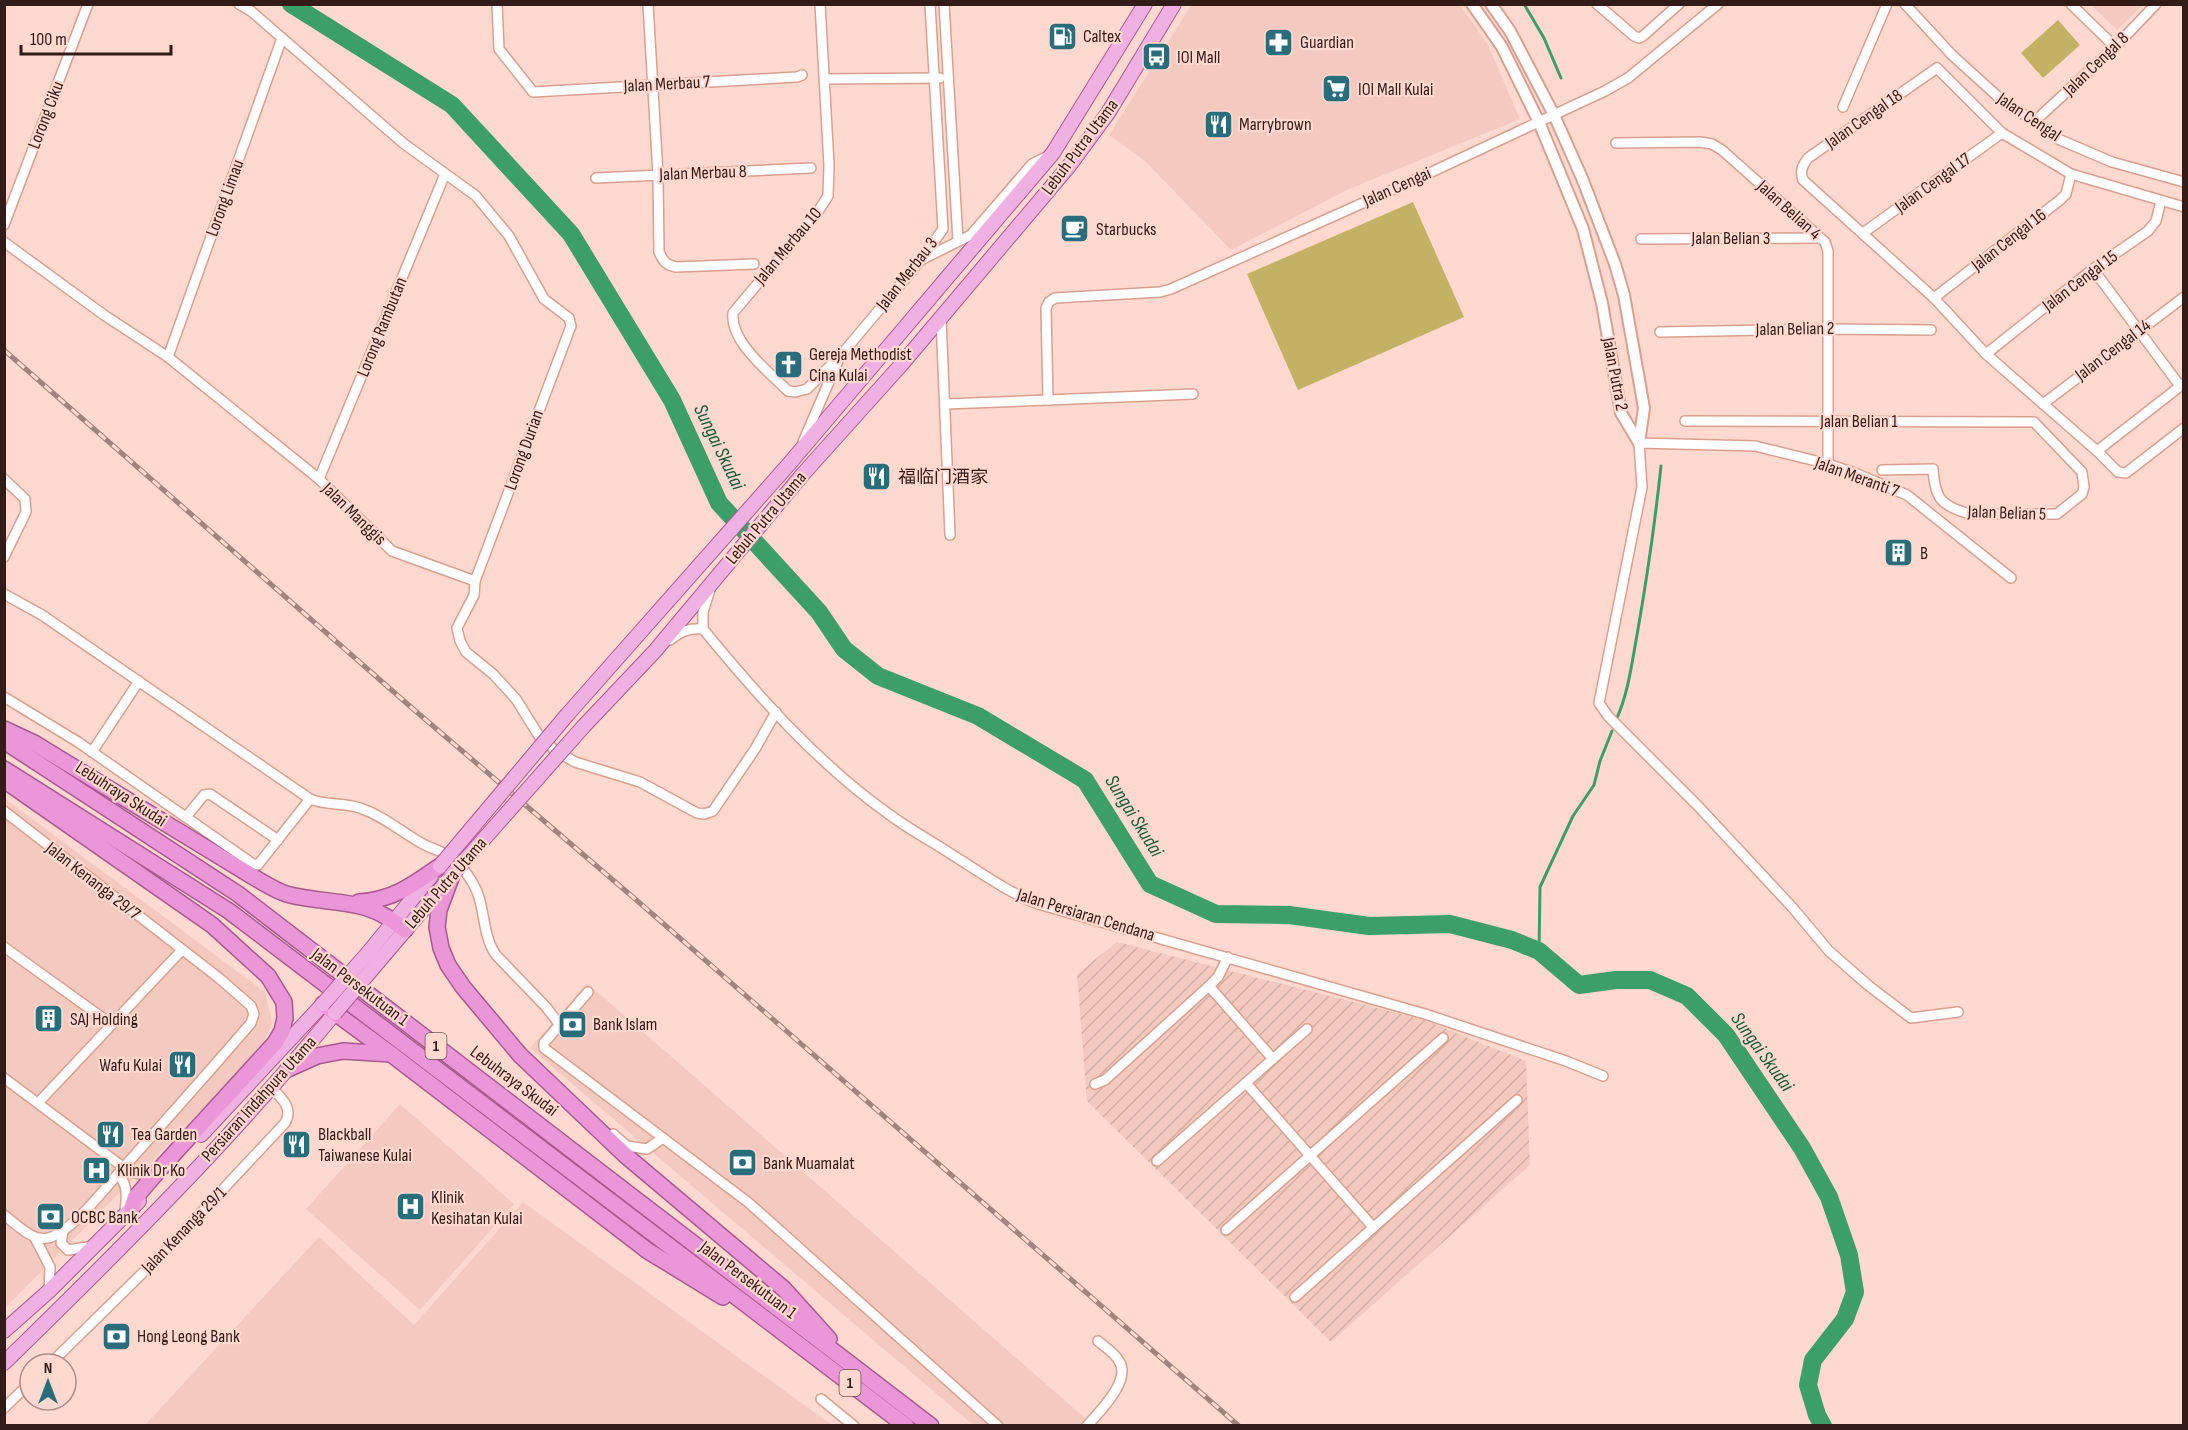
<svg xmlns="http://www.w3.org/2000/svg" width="2188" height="1430" viewBox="0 0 2188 1430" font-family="'Sofia Sans Condensed','Noto Sans SC',sans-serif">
  <defs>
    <pattern id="industrial-furrows" width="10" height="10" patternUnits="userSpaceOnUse" patternTransform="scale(1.5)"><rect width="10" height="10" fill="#f4cac0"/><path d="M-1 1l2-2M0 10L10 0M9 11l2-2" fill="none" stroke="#d2ada4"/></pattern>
  </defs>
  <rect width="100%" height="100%" fill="#ffd9cf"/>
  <!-- built -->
  <g fill="#f4cac0">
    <polygon points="1192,4 1460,5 1488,45 1520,119 1347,190 1231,250 1145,161 1109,135"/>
    <polygon points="2091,5 2143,5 2117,30"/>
    <polygon points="4,798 265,992 272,1022 260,1052 5,1308"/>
    <polygon points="587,983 1093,1425 973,1425 530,1048"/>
    <polygon points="400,1104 514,1204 420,1310 306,1209"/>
    <polygon points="523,1202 832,1425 145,1425 319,1237 414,1325"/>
  </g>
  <!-- industrial -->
  <polygon fill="url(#industrial-furrows)" points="1117,942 1424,1020 1526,1061 1530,1165 1331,1342 1087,1101 1077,974"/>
  <!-- pitch -->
  <g fill="#c5b164">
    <polygon points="2058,20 2080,45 2043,78 2021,53"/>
    <polygon points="1413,202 1464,317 1298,390 1247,274"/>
  </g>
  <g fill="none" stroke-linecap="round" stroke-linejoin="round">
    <!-- stream -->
    <g stroke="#3c9f67" stroke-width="3">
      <polyline points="1524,4 1544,38 1561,78"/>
      <path d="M1616 720C1628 695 1632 662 1637 635 1647 578 1655 523 1661 466"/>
      <polyline points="1539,951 1540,887 1573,816 1594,785 1600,761 1612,731"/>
    </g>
    <!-- river -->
    <polyline stroke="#3c9f67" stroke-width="18" points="291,4 452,105 571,234 672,400 719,503 819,612 844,649 878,676 978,716 1085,780 1150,884 1216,914 1289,915 1369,926 1450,924 1512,940 1539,951 1579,985 1616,980 1650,980 1687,996 1726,1035 1802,1148 1829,1197 1849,1255 1855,1292 1845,1319 1813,1360 1808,1385 1817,1415 1823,1426"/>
    <defs>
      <g id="minor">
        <polyline points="239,4 251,11 403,143 476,196 509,236 544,299 569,318 571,326 475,581"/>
        <polyline points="497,4 499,49 533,92 797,77 802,75"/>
        <path d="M648 4 658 175 659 252C663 261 666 265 676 267L754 264"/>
        <path d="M820 4 829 165 828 196 817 213 733 313C730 342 769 372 788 391L795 392 807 389 841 355 921 260 943 229 930 4"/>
        <polyline points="944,4 958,241"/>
        <polyline points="1597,4 1634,36 1639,38 1643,36 1679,4"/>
        <polyline points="1905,4 1952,55 2006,104 2035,121 2058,139 2112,162 2184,182"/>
        <polyline points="2071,4 2115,47"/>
        <polyline points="825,79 940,78"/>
        <polyline points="1843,107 1887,4"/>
        <polyline points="2035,121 2115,47 2156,4"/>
        <polyline points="1616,143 1700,142 1712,144 1722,150 1825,242 1828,251 1828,464"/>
        <polyline points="596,178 811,168"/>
        <path d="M2184 207 2071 174 2002 133 1937 68 1808 158C1802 166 1800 171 1803 180L1934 298 1986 354 2097 451 2118 472 2126 473 2184 428"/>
        <polyline points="4,225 88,4"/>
        <polyline points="1863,233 2002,133"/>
        <polyline points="1641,239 1820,238"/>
        <polyline points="4,242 104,315 168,357 319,479 392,551 475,581 474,595 457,628 460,641 466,652 493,674 516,699 539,736 556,751 575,762 640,782 697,813 704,814 713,811 755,749 776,712"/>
        <polyline points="923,259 971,235 1032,164 1046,157"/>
        <polyline points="2093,269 2180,386"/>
        <polyline points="1934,298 2060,200 2066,194 2071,174"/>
        <polyline points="941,318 950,535"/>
        <polyline points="1660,332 1828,329 1931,330"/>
        <polyline points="1986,354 2093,269 2148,231 2156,221 2161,201"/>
        <polyline points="168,357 282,38"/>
        <polyline points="1048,400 1193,394"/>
        <polyline points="945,404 1048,400 1046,308 1049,302 1055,298 1160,292 1171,289 1423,176 1605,91 1628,78 1718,4"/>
        <polyline points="2043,404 2184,297"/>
        <path d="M1685 421 2034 422 2082 472 2084 487 2082 494 2057 514H1970C1941 506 1935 499 1933 469L1882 470"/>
        <polyline points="803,442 838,361"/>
        <polyline points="2097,451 2183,384"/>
        <polyline points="4,479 25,499 26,512 4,557"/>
        <polyline points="319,479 445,174"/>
        <polyline points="4,594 42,615 310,799 261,861 258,865 253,864 78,742 4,697"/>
        <path d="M703 629C758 696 818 764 890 815 909 829 931 841 951 854 980 872 1007 892 1038 904L1425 1014 1566 1061 1603 1076"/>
        <polyline points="703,629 703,612 710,590"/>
        <path d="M670 640C681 631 689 628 703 629"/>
        <polyline points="92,752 139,681"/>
        <path d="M310 799C326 806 343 802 360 808 384 816 401 832 423 844 434 850 446 852 455 860 462 866 468 875 472 882 486 903 481 934 496 955L546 1007 560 1025"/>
        <path d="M4 811 219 978 251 1006 254 1014 251 1023C209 1072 167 1119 124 1167 107 1186 71 1233 48 1238 33 1242 16 1224 4 1215"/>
        <polyline points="186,817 204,795 210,794 278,840"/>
        <polyline points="4,947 111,1024"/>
        <polyline points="1209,986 1273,1059"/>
        <polyline points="588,992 544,1043 544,1048 749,1203 998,1426"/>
        <polyline points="1958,1012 1911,1018 1869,986 1829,951 1792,907 1698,806 1608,716 1599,703 1642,487 1639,443 1755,446 1828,464 1857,474 1907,495 2011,578"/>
        <path d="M4 1078 123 1167C135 1174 144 1177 157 1171"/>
        <polyline points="1246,1083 1373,1227"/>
        <polyline points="1095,1084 1105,1080 1209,986 1218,977 1228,957"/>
        <polyline points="38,1103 182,950"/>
        <polyline points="613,1134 627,1146 647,1149 663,1138"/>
        <polyline points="1157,1161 1307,1029"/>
        <path d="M118 1174C128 1185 127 1196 125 1210"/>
        <polyline points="1226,1230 1443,1038"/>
        <polyline points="63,1231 61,1243 68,1250 94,1246"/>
        <polyline points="35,1238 50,1267 49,1291"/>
        <polyline points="1295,1297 1517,1100"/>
        <path d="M50 1364 166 1250 285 1123C294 1108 281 1098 271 1087"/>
        <polyline points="821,1399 854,1426"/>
        <polyline points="4,1408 30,1383"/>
        <path d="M1087 1426C1099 1412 1132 1380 1119 1361 1115 1353 1105 1347 1098 1341"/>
      </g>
      <g id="tertiary">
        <polyline points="1472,4 1502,47 1539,122 1583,229 1602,303 1621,413 1639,443"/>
        <polyline points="1491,4 1510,31 1554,115 1582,178 1615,264 1624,295 1644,408 1639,443"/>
      </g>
      <g id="primary">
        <polyline points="567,715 789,464 1053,153 1145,4"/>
        <polyline points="583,727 655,651 803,474 901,365 1069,166 1108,113 1174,4"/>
        <polyline points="368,953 431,876"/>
        <polyline points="379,961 449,879"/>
        <polyline points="201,1135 323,1004"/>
        <polyline points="4,1331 49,1291 139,1201"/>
        <path d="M4 1363C119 1251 233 1137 335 1013"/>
      </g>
      <g id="trunk">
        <path d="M4 729 34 743 252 876C264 883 277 892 290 895 337 906 365 896 405 930"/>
        <polyline points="4,741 238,894 931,1426"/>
        <polyline points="4,769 229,911 906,1426"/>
        <polyline points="4,780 212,925 268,976 284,1002 285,1018 282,1031 275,1043 159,1170 135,1198 132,1208"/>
        <polyline points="452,875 439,910 437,927 441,948 448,965 463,987 520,1055 625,1155 784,1289 829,1339"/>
        <path d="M359 902C393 900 413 885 440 866"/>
        <polyline points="323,1004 391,1054 648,1251 723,1297"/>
        <polyline points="288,1069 317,1056 343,1051 391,1054"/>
      </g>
    </defs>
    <!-- minor casing -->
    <use href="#minor" stroke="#d99f8f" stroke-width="12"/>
    <!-- tertiary casing -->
    <use href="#tertiary" stroke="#d99f8f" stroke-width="14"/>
    <!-- primary casing -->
    <use href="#primary" stroke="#a85a90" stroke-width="16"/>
    <!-- trunk casing -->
    <use href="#trunk" stroke="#a85a90" stroke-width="18"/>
    <!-- minor -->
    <use href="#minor" stroke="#fff" stroke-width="9"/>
    <!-- tertiary -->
    <use href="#tertiary" stroke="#fff" stroke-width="10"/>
    <!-- primary -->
    <use href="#primary" stroke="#f1b0e3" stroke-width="14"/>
    <!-- trunk -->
    <use href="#trunk" stroke="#ec96da" stroke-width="15"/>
    <defs>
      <polyline id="rail" points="4,350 412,708 634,898 1239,1426"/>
    </defs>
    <!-- rail casing -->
    <use href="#rail" stroke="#a3847c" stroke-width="5"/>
    <!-- rail -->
    <use href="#rail" stroke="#ffd9cf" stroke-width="3" stroke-dasharray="9" stroke-linecap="butt"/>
    <defs>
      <g id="primary-bridge">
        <polyline points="440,866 567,715"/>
        <polyline points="452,875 583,727"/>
        <polyline points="323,1004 368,953"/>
        <polyline points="335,1013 379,961"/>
      </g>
    </defs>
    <!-- primary-bridge casing -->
    <use href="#primary-bridge" stroke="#a85a90" stroke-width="16" stroke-linecap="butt"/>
    <!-- primary-bridge -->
    <use href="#primary-bridge" stroke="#f1b0e3" stroke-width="14"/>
  </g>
  <!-- icons -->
  <defs>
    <symbol id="fuel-square" viewBox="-11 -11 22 22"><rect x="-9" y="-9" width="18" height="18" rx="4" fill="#286d7c" stroke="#ffd9cf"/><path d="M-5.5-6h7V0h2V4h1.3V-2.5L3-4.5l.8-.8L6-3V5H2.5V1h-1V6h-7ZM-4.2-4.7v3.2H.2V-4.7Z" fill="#fff"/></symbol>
    <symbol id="pharmacy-square" viewBox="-11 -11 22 22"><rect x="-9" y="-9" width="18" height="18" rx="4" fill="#286d7c" stroke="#ffd9cf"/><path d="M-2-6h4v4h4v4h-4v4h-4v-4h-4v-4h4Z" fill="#fff"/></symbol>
    <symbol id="bus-square" viewBox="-11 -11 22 22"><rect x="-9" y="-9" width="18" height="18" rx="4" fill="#286d7c" stroke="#ffd9cf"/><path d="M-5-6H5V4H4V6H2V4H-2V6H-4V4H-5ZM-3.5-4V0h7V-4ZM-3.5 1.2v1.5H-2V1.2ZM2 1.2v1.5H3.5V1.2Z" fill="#fff"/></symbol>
    <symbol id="supermarket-square" viewBox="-11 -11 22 22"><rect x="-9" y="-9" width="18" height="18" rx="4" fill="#286d7c" stroke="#ffd9cf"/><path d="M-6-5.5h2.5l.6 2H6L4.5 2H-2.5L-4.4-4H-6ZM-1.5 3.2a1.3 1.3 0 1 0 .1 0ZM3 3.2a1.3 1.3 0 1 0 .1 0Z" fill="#fff"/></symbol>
    <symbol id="restaurant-square" viewBox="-11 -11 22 22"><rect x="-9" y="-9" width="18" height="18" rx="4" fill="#286d7c" stroke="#ffd9cf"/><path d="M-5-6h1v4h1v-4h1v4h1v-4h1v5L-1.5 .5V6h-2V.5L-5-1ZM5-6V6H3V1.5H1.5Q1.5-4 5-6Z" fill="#fff"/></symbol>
    <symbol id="cafe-square" viewBox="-11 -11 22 22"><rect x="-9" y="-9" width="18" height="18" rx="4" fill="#286d7c" stroke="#ffd9cf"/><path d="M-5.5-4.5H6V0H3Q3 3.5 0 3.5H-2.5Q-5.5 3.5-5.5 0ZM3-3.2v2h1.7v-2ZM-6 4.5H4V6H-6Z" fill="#fff"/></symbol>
    <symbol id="church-square" viewBox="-11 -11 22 22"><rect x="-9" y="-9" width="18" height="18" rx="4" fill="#286d7c" stroke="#ffd9cf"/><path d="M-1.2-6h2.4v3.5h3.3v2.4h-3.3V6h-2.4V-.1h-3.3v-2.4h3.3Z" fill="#fff"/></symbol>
    <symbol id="building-square" viewBox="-11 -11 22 22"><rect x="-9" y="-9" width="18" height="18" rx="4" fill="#286d7c" stroke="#ffd9cf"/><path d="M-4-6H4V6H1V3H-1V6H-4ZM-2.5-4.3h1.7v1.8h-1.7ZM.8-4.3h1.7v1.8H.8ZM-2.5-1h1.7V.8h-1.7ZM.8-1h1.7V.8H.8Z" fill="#fff"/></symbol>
    <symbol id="bank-square" viewBox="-11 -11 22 22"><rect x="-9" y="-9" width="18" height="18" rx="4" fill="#286d7c" stroke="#ffd9cf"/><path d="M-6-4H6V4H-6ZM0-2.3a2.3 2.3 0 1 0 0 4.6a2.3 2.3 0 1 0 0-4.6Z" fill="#fff"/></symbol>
    <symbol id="hospital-square" viewBox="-11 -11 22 22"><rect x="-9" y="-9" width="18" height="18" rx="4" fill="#286d7c" stroke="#ffd9cf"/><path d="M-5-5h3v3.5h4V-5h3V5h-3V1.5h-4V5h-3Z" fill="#fff"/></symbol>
  </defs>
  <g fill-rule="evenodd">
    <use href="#fuel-square" x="1046" y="20" width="33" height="33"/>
    <use href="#pharmacy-square" x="1262" y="26" width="33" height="33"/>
    <use href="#bus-square" x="1140" y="40" width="33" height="33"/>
    <use href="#supermarket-square" x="1320" y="72" width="33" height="33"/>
    <use href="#restaurant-square" x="1202" y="108" width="33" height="33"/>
    <use href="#cafe-square" x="1058" y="212" width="33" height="33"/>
    <use href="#church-square" x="772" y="348" width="33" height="33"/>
    <use href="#restaurant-square" x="860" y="460" width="33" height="33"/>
    <use href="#building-square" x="1882" y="536" width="33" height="33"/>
    <use href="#building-square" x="32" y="1002" width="33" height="33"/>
    <use href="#bank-square" x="556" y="1008" width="33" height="33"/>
    <use href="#restaurant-square" x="166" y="1048" width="33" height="33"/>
    <use href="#restaurant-square" x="94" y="1118" width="33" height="33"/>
    <use href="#restaurant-square" x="280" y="1128" width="33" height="33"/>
    <use href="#bank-square" x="726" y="1146" width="33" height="33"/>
    <use href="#hospital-square" x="80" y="1154" width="33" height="33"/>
    <use href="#hospital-square" x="394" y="1190" width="33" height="33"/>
    <use href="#bank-square" x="34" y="1200" width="33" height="33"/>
    <use href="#bank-square" x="100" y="1320" width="33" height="33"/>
  </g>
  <g text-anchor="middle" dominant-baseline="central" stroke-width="4.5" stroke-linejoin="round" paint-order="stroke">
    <!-- shield labels -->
    <g fill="#ffd9cf" stroke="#70554e" stroke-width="1.5">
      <rect x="425.5" y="1033" width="21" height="26" rx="4.5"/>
      <rect x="839.5" y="1370" width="21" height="26" rx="4.5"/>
    </g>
    <g font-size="16" font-weight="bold" fill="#331c17">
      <text x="436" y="1046">1</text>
      <text x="850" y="1383">1</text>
    </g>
    <!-- poi labels -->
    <g font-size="18" fill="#331c17" stroke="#ffd9cf" text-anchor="start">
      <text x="1083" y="36">Caltex</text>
      <text x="1300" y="42">Guardian</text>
      <text x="1177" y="57">IOI Mall</text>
      <text x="1358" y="89">IOI Mall Kulai</text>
      <text x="1239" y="124">Marrybrown</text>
      <text x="1096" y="229">Starbucks</text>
      <text x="809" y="354">Gereja Methodist<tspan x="809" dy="21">Cina Kulai</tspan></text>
      <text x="898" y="477">福临门酒家</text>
      <text x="1920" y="553">B</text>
      <text x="70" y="1019">SAJ Holding</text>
      <text x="593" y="1024">Bank Islam</text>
      <text x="162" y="1065" text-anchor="end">Wafu Kulai</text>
      <text x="131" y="1134">Tea Garden</text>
      <text x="318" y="1134">Blackball<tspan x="318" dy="21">Taiwanese Kulai</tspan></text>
      <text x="763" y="1163">Bank Muamalat</text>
      <text x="117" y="1170">Klinik Dr Ko</text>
      <text x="431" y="1197">Klinik<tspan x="431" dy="21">Kesihatan Kulai</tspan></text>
      <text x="71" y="1217">OCBC Bank</text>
      <text x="137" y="1336">Hong Leong Bank</text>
    </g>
    <!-- street labels -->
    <g font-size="18" fill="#331c17" stroke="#ffd9cf">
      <text transform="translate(2096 64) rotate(-44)">Jalan Cengal 8</text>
      <text transform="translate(667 84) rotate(-3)">Jalan Merbau 7</text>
      <text transform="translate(46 115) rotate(-69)">Lorong Ciku</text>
      <text transform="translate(2029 117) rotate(34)">Jalan Cengal</text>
      <text transform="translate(1864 119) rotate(-35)">Jalan Cengal 18</text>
      <text transform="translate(1080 147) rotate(-53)">Lebuh Putra Utama</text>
      <text transform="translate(703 173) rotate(-2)">Jalan Merbau 8</text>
      <text transform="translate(1933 183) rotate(-36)">Jalan Cengal 17</text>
      <text transform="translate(1397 187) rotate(-24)">Jalan Cengai</text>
      <text transform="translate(225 198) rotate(-70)">Lorong Limau</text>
      <text transform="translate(1789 210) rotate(42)">Jalan Belian 4</text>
      <text x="1731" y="238">Jalan Belian 3</text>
      <text transform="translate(2009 240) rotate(-38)">Jalan Cengal 16</text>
      <text transform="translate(788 246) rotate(-50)">Jalan Merbau 10</text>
      <text transform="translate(907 274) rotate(-52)">Jalan Merbau 3</text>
      <text transform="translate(2080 281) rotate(-37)">Jalan Cengal 15</text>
      <text transform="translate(382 327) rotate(-68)">Lorong Rambutan</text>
      <text transform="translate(1795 329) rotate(-1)">Jalan Belian 2</text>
      <text transform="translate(2113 350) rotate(-37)">Jalan Cengal 14</text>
      <text transform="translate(1615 374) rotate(79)">Jalan Putra 2</text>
      <text x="1859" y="421">Jalan Belian 1</text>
      <text transform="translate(524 450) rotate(-70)">Lorong Durian</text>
      <text transform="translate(1857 477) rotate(20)">Jalan Meranti 7</text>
      <text transform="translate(2007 513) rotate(2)">Jalan Belian 5</text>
      <text transform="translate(354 514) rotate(44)">Jalan Manggis</text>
      <text transform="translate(766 518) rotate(-50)">Lebuh Putra Utama</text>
      <text transform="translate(121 794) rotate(33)">Lebuhraya Skudai</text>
      <text transform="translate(93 881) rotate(38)">Jalan Kenanga 29/7</text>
      <text transform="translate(446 883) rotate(-49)">Lebuh Putra Utama</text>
      <text transform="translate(1086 915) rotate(17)">Jalan Persiaran Cendana</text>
      <text transform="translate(360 987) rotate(37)">Jalan Persekutuan 1</text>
      <text transform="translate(514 1081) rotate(37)">Lebuhraya Skudai</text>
      <text transform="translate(259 1099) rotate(-48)">Persiaran Indahpura Utama</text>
      <text transform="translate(184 1230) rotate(-46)">Jalan Kenanga 29/1</text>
      <text transform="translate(748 1280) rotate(37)">Jalan Persekutuan 1</text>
    </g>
    <!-- water labels -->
    <g font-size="20" font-style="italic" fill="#155c37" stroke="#ffd9cf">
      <text transform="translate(719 447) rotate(64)">Sungai Skudai</text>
      <text transform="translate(1134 816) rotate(58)">Sungai Skudai</text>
      <text transform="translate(1762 1052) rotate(54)">Sungai Skudai</text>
    </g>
  </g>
  <!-- border -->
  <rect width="2188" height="1430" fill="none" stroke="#331c17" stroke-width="12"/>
  <!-- north arrow -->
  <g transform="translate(48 1382)"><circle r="28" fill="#ffd9cf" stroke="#ad8d85" stroke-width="1.5"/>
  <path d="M0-4.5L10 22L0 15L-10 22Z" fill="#286d7c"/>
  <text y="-9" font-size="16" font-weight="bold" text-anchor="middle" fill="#331c17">N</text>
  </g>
  <!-- scale -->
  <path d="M21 45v9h150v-9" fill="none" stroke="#331c17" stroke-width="3"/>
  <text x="30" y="45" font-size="18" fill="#331c17" stroke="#ffd9cf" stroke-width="4.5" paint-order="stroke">100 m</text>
</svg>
